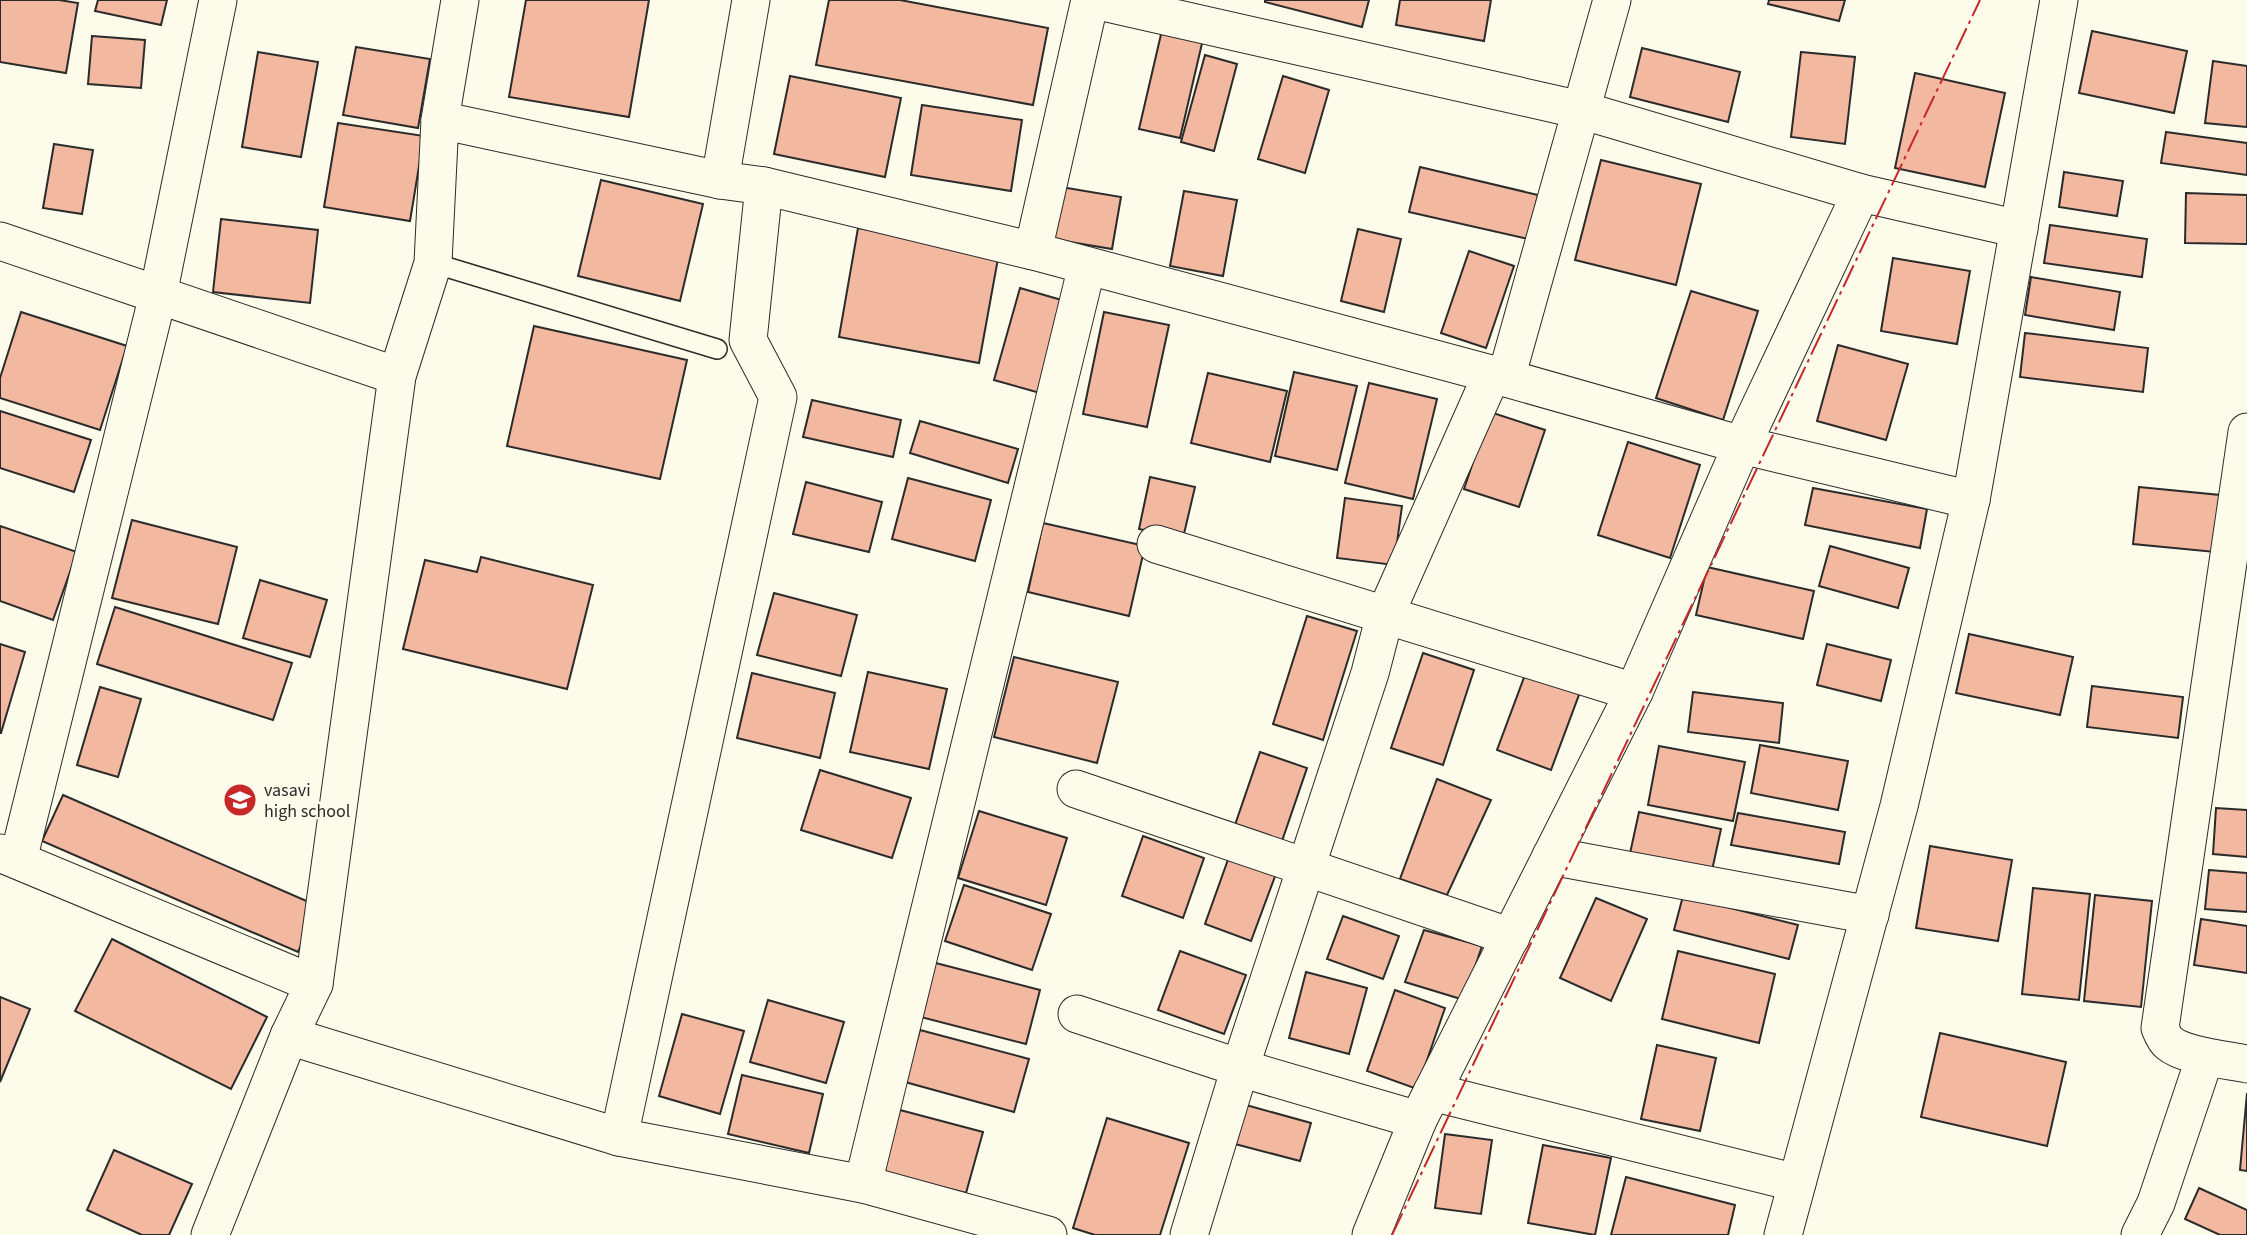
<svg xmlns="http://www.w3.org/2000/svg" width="2247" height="1235" viewBox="0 0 2247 1235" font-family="'Source Sans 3',sans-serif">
  <rect width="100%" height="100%" fill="#fdfbea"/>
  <!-- building -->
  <g fill="#f2b8a0" stroke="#2b2b2b" stroke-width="2">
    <polygon points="0,0 59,0 78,3 66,73 0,62"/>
    <polygon points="98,0 167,0 161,25 95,11"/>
    <polygon points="526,0 649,0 629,117 509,97"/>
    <polygon points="829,0 900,0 1048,28 1033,105 816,65"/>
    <polygon points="1265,0 1369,0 1362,27 1265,2"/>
    <polygon points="1400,0 1491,0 1484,41 1396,25"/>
    <polygon points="1769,0 1845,0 1839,21 1768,4"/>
    <polygon points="1162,30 1203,39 1180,138 1139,129"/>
    <polygon points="2092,31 2187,51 2174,113 2079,93"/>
    <polygon points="92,36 145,40 141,88 88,84"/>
    <polygon points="356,47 430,59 418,128 343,115"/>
    <polygon points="1642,48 1740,72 1728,122 1630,97"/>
    <polygon points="258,52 318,62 301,157 242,147"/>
    <polygon points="1801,52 1855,57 1845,144 1791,137"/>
    <polygon points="1205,55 1237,64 1214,151 1181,142"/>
    <polygon points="2213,61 2247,66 2247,127 2205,123"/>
    <polygon points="1915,73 2005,93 1985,187 1895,168"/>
    <polygon points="790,76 901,98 885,177 774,154"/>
    <polygon points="1283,76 1329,90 1305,173 1258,159"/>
    <polygon points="922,105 1022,120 1011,191 911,175"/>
    <polygon points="338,123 424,136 410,221 324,207"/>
    <polygon points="2166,132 2247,143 2247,175 2161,163"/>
    <polygon points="54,144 93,150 82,214 43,208"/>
    <polygon points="1601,160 1701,184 1676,285 1575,260"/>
    <polygon points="1420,167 1538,195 1528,239 1409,212"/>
    <polygon points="2064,172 2123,181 2117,216 2059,207"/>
    <polygon points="601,180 703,204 680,301 578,276"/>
    <polygon points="1061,187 1121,197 1112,249 1052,239"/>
    <polygon points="1184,191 1237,200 1223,276 1170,266"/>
    <polygon points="2186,193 2247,195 2247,244 2185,243"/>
    <polygon points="221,219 318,230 310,303 213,292"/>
    <polygon points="2050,225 2147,239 2142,277 2044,263"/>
    <polygon points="858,228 999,253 979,363 839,337"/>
    <polygon points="1358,229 1401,239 1384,312 1341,301"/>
    <polygon points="1469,251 1514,266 1486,348 1441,333"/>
    <polygon points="1893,258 1970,271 1957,344 1881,331"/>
    <polygon points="2031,277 2120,292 2114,330 2025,315"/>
    <polygon points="1020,288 1065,301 1040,393 994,380"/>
    <polygon points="1691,291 1758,311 1723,420 1656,398"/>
    <polygon points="21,312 127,346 100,430 0,398 0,378"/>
    <polygon points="1104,312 1169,325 1147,427 1083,414"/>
    <polygon points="534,326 687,360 660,479 507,446"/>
    <polygon points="2025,333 2148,348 2143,392 2020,377"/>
    <polygon points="1838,345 1908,364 1886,440 1817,421"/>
    <polygon points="1294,372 1357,386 1337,470 1275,456"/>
    <polygon points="1208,373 1287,391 1270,462 1191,443"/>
    <polygon points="1369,383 1437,399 1413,499 1345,483"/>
    <polygon points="812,400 901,420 893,457 803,437"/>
    <polygon points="0,411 91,440 74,492 0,468"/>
    <polygon points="1490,412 1545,430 1519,507 1464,489"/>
    <polygon points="920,421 1018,449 1008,483 910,453"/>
    <polygon points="1628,442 1700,465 1670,558 1598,535"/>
    <polygon points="1150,477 1195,487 1183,538 1139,529"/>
    <polygon points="908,478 991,500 975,561 892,539"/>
    <polygon points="806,482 882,502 869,552 793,534"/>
    <polygon points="2139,487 2220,495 2215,552 2133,544"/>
    <polygon points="1813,488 1927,509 1920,548 1805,525"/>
    <polygon points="1345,498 1402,506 1394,565 1337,558"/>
    <polygon points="132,520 237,547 218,624 112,598"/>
    <polygon points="1043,523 1145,546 1129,616 1028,592"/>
    <polygon points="0,526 77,552 53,620 0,601"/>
    <polygon points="1830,546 1909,568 1898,608 1819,586"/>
    <polygon points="481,557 593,585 567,689 403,649 425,560 477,572"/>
    <polygon points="1707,567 1814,591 1803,639 1696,615"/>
    <polygon points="260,580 327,600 310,657 243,638"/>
    <polygon points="774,593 857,615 841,676 757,655"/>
    <polygon points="115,607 292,663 273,720 97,664"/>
    <polygon points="1307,616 1357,631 1323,740 1273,724"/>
    <polygon points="1969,634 2073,657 2060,715 1956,693"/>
    <polygon points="0,644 25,652 1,733 0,733"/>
    <polygon points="1827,644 1891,660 1881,701 1817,685"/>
    <polygon points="1423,653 1474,670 1443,765 1391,748"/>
    <polygon points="1014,657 1118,682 1097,763 994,737"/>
    <polygon points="1529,664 1583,684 1551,770 1497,750"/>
    <polygon points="868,672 947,689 929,769 850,752"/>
    <polygon points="752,673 835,693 820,758 737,738"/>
    <polygon points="2092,686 2183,697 2178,738 2087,727"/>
    <polygon points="100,687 141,699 118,777 77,765"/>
    <polygon points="1693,692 1783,703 1779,743 1688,732"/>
    <polygon points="1760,745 1848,761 1838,810 1751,793"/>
    <polygon points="1659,746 1745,762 1733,821 1648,805"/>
    <polygon points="1260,752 1307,768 1282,841 1235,825"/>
    <polygon points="820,770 911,798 892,858 801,830"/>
    <polygon points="1437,779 1491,800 1447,895 1400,879"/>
    <polygon points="63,795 318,906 298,952 42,841"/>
    <polygon points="2216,808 2247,810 2247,857 2213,854"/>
    <polygon points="979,811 1067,838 1046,905 958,878"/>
    <polygon points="1639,812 1721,829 1711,875 1629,858"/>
    <polygon points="1738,813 1845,832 1839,864 1731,845"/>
    <polygon points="1143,836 1204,858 1183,918 1122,896"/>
    <polygon points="1930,846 2012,860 1998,941 1916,928"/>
    <polygon points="1230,854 1277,871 1251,941 1205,924"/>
    <polygon points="2209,870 2247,873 2247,912 2205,909"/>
    <polygon points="964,885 1051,914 1032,970 945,941"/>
    <polygon points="2033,888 2090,894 2079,1000 2022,994"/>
    <polygon points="2095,895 2152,901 2141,1007 2084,1001"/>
    <polygon points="1683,896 1798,925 1789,959 1674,930"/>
    <polygon points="1596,898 1647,919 1611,1001 1560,978"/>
    <polygon points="1343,916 1399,936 1383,979 1327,959"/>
    <polygon points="2201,919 2247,926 2247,973 2194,965"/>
    <polygon points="1424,930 1482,946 1464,1000 1405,982"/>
    <polygon points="112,939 267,1017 231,1089 75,1011"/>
    <polygon points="1180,951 1246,975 1224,1034 1158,1010"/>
    <polygon points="1678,951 1775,974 1759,1043 1662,1019"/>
    <polygon points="928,961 1040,990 1026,1044 913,1015"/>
    <polygon points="1306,972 1367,988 1349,1054 1289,1038"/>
    <polygon points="1395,990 1445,1008 1417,1089 1367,1071"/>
    <polygon points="0,997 30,1009 0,1082"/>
    <polygon points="768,1000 844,1022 826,1083 750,1062"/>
    <polygon points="682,1014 744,1031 720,1114 659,1096"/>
    <polygon points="920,1030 1029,1059 1014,1112 905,1082"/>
    <polygon points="1940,1033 2066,1062 2047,1146 1921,1117"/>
    <polygon points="1657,1045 1716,1058 1700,1131 1641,1119"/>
    <polygon points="742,1075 823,1094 809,1153 728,1134"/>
    <polygon points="2247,1093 2247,1171 2240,1170"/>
    <polygon points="1246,1105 1311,1123 1300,1161 1235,1144"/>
    <polygon points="900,1110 983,1132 966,1193 883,1172"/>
    <polygon points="1107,1118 1189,1143 1160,1235 1095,1235 1073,1228"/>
    <polygon points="1445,1134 1492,1140 1481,1214 1435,1208"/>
    <polygon points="1543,1145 1611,1158 1595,1235 1528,1223"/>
    <polygon points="114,1150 192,1184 169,1235 142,1235 87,1210"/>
    <polygon points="1626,1177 1735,1205 1728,1235 1611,1235"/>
    <polygon points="2199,1188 2247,1210 2247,1235 2220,1235 2185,1219"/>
  </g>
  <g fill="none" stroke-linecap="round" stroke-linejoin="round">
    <defs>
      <polyline id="lane" points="433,263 717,349"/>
      <g id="street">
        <polyline points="460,0 440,120 720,180 764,186 1033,251 1506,378"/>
        <polyline points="1094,0 1581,110 1861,193 2019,229"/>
        <polyline points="720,180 751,0"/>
        <polyline points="1861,193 1742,445 1971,500"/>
        <polyline points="0,241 397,376"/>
        <polyline points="1033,251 1090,0"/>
        <path d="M2247 432 2160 1028C2162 1033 2165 1040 2169 1043 2184 1056 2227 1060 2247 1064"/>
        <polyline points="1156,544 1634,692"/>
        <polyline points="1076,789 1511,937"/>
        <polyline points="0,853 314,984"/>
        <polyline points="1551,856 1870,915"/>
        <polyline points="18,860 158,295 218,0"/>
        <polyline points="1077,1014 1240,1068 1189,1235"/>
        <polyline points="289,1036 619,1137 778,397 748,340 764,186"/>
        <polyline points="1432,1092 1797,1183"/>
        <polyline points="1418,1120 1240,1068 1370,673 1385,615 1492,374"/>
        <polyline points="619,1137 863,1184 1048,1235"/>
        <polyline points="863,1184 1087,266"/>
        <polyline points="210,1235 289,1036 314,984 397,376 433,263 440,120"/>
        <polyline points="1371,1235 1418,1120 1634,692 1742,445 1506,378 1612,0"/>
        <polyline points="1783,1235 1899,806 1971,500 2059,0"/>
        <polyline points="2140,1235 2156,1203 2205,1057"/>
      </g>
    </defs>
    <!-- lane casing -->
    <use href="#lane" stroke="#2b2b2b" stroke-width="22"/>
    <!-- street casing -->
    <use href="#street" stroke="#2b2b2b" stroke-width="39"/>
    <!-- lane -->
    <use href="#lane" stroke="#fdfbea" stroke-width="19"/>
    <!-- street -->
    <use href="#street" stroke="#fdfbea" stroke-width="37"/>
    <!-- power -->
    <polyline stroke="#c62828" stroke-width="2" stroke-dasharray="24 5 3.5 5" stroke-linecap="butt" points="1392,1235 1980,0"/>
  </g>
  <!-- icons -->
  <defs>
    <symbol id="school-disc" viewBox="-11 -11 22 22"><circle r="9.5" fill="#c62828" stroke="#fdfbea"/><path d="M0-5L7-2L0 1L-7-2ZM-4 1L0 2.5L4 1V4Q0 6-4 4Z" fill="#fff"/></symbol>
  </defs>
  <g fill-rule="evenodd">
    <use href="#school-disc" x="221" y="781" width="38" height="38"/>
  </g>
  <g text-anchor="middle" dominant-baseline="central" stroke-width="5" stroke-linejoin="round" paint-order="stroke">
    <!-- poi labels -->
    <g font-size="18" fill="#2b2b2b" stroke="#fdfbea" text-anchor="start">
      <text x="264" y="790">vasavi<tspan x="264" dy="21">high school</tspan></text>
    </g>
  </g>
</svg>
